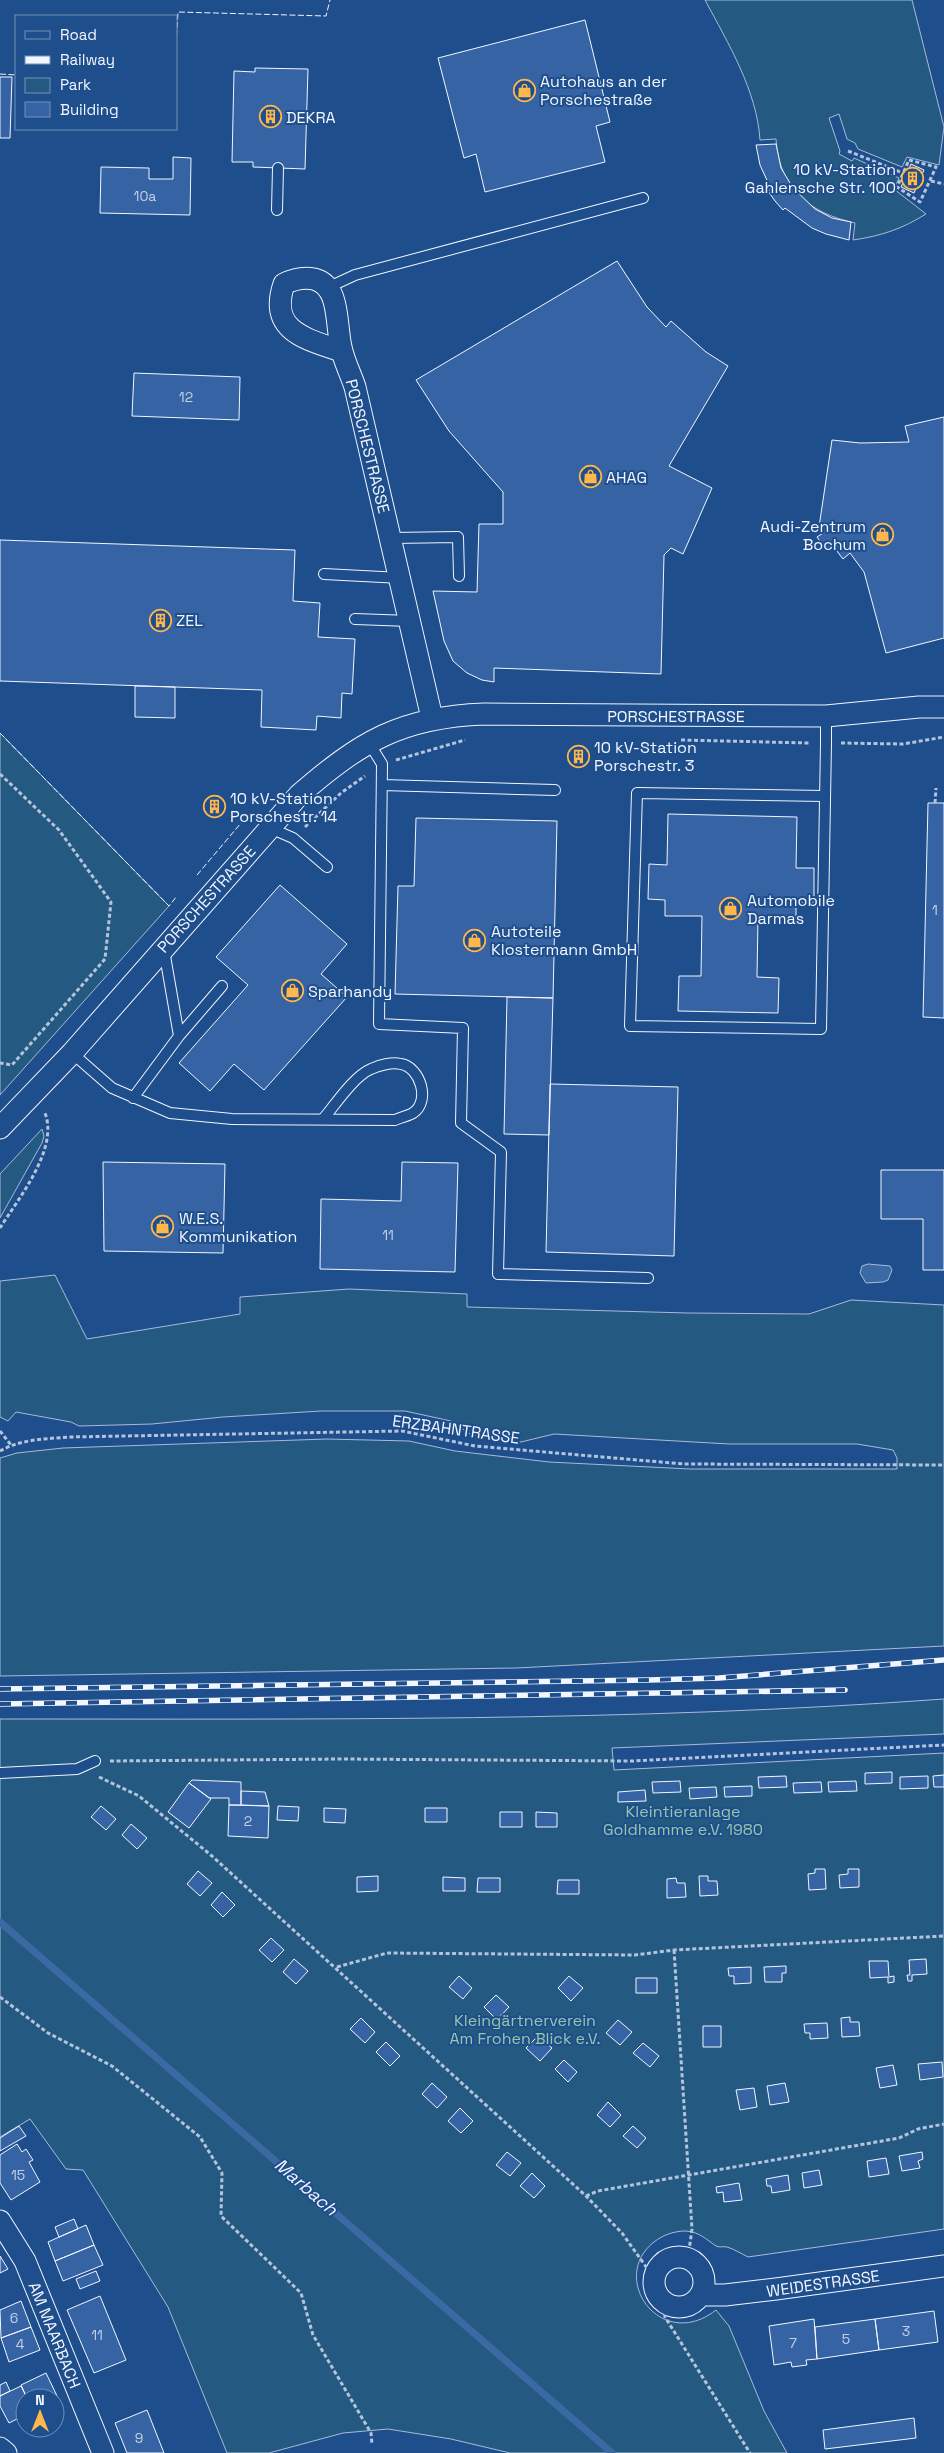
<svg xmlns="http://www.w3.org/2000/svg" width="944" height="2453" font-family="'Space Grotesk',sans-serif">
  <style>
    .green { fill: #245a82; stroke: #a8bbd7 }
    .water { fill: #3b69a3; stroke: #a8bbd7 }
    .lines { fill: none; stroke-linecap: round; stroke-linejoin: round }
    .stream { stroke: #3b69a3; stroke-width: 7 }
    .building { fill: #3563a3; stroke: #f2f6ff }
    .lane-casing { stroke: #f2f6ff; stroke-width: 12 }
    .street-casing { stroke: #f2f6ff; stroke-width: 23 }
    .path { stroke: #b3c4dc; stroke-width: 3; stroke-dasharray: 4 2.5; stroke-linecap: butt }
    .lane { stroke: #1f4e8c; stroke-width: 10 }
    .street { stroke: #1f4e8c; stroke-width: 21 }
    .rail-casing { stroke: #f2f6ff; stroke-width: 5.5 }
    .rail { stroke: #1f4e8c; stroke-width: 4; stroke-dasharray: 11; stroke-linecap: butt }
    .fence { stroke: #f2f6ff; stroke-width: 1; stroke-dasharray: 6 2.5; stroke-linecap: butt }
    .labels { text-anchor: middle; stroke-width: 4; stroke-linejoin: round; paint-order: stroke }
    .number-label { font-size: 14px; fill: #c3d1e8 }
    .poi-label { font-size: 16px; fill: #f2f6ff; stroke: #1f4e8c; text-anchor: start }
    .street-label { font-size: 16px; fill: #f2f6ff; stroke: #1f4e8c }
    .park-label { font-size: 16px; fill: #97c8a6; stroke: #1f4e8c }
    .water-label { font-size: 18px; font-style: italic; fill: #f2f6ff; stroke: #1f4e8c }
  </style>
  <rect width="100%" height="100%" fill="#1f4e8c"/>
  <path class="green" d="M705 0H912L944 127 939 165 907 157 902 167 858 149 855 143 847 139 839 114 829 118 840 151 839 154 852 161 854 158 899 178 894 189 926 214C902 229 881 236 853 240L855 223C809 213 779 188 776 139L760 140C757 91 728 43 705 0Z
    M0 733 169 906 0 1095Z
    M42 1129 44 1136 42 1143 0 1218V1174Z
    M55 1275 87 1339 240 1314V1297L349 1289 467 1294V1307L688 1313 809 1314 851 1300 944 1305V1646L516 1668 0 1676V1458L17 1453 63 1448 327 1439 409 1441 455 1451 549 1462 690 1469H897V1458L893 1450 857 1444H729L554 1434 521 1442 470 1434 451 1421 405 1411H321L223 1417 152 1424 79 1426 71 1422 16 1412 8 1421 0 1417V1281Z
    M944 1699V1734L612 1748 614 1770 944 1753V2229L748 2257C742 2254 734 2249 727 2247 723 2246 720 2248 716 2246 706 2239 699 2232 686 2231 674 2231 663 2235 654 2242 608 2278 661 2353 716 2310L729 2326 764 2411 787 2453H510L451 2439 388 2429 343 2433 269 2453H227L168 2307 83 2170 66 2169 30 2119 0 2137V1719C315 1719 630 1722 944 1699Z"/>
  <path class="water" d="M868 1264 890 1266 892 1270 888 1280 883 1282 866 1283 860 1273 862 1266Z"/>
  <g class="lines">
    <path class="stream" d="M0 1922 612 2453"/>
  </g>
  <path class="building" d="M585 20 610 122 596 126 605 162 485 192 476 154 464 158 438 58Z
    M255 68 308 69 305 169 253 167V162H232L234 71 255 72Z
    M0 77H12L10 138H0Z
    M776 144 781 168 793 188 815 209 832 218 851 222 849 240 826 234 812 228 785 208 783 210 775 201 768 191 771 189 760 165 756 145Z
    M173 157 191 158 190 215 100 213 101 167 149 168V179H173Z
    M911 164 924 170 914 193 901 187Z
    M617 261 647 307 666 327 671 321 706 352 728 366 669 466 712 488 683 554 671 548 664 555 661 674 494 668V682L482 680 467 673 453 661 444 641 433 591 477 592 479 524H503V492L449 431 416 380Z
    M134 373 240 377 239 420 132 416Z
    M944 417V638L886 653 864 572 850 553 843 559 833 546 826 550 817 537 823 533 819 527 832 440 860 443 909 442 905 426Z
    M0 540 295 550 293 601 320 603 318 637 355 639 352 694 342 693 341 718 317 716 316 730 261 727 262 690 0 681Z
    M135 686 175 687V718L135 717Z
    M212 797 219 804 214 810 207 803Z
    M928 803H944V1018L923 1017Z
    M668 814 797 817 796 868H814V903H796V919L758 918 757 977 779 978 778 1013 678 1011 679 976H701L702 916H665V900L648 899 649 864 667 865Z
    M416 818 557 821 553 998 395 994 398 886H414Z
    M280 885 347 944 321 974 347 997 264 1090 234 1064 210 1091 179 1063 248 985 216 957Z
    M507 997 553 998 549 1135 504 1134Z
    M550 1084 678 1087 674 1256 546 1252Z
    M103 1162 225 1164 223 1253 104 1251Z
    M402 1162 458 1163 455 1272 320 1269 321 1199 401 1201Z
    M881 1170H944V1270H923V1219H881Z
    M892 1772V1783L865 1784V1773Z
    M944 1775V1787H934L933 1776Z
    M786 1776 787 1787 759 1788 758 1777Z
    M928 1776V1788L900 1789V1777Z
    M192 1780 241 1782V1805H229V1798H209L189 1783Z
    M680 1781 681 1792 653 1793 652 1782Z
    M856 1781 857 1791 829 1792 828 1782Z
    M821 1782 822 1792 794 1793 793 1783Z
    M189 1783 211 1799 189 1828 168 1812Z
    M752 1786V1796L725 1797 724 1787Z
    M716 1787 717 1797 690 1799 689 1788Z
    M645 1790 646 1801 618 1802V1792Z
    M241 1791 265 1792 269 1806 241 1805Z
    M229 1805 269 1806 268 1838 228 1836Z
    M101 1806 116 1819 106 1830 91 1817Z
    M278 1806 299 1807 298 1821 277 1820Z
    M324 1808 346 1809 345 1823 324 1822Z
    M425 1808H447V1822H425Z
    M500 1812H522V1827H500Z
    M536 1812 557 1813V1827H536Z
    M131 1824 147 1838 137 1849 122 1835Z
    M815 1869H825L826 1889 809 1890 808 1874 815 1873Z
    M848 1869H859V1887L840 1888 839 1875 848 1874Z
    M198 1871 212 1883 200 1896 187 1884Z
    M378 1876V1891L357 1892V1877Z
    M699 1876H708V1881H717L718 1895 700 1896Z
    M443 1877 465 1878V1891H443Z
    M478 1878H500V1892H477Z
    M676 1878 677 1883H685L686 1897 667 1898V1879Z
    M558 1880H579V1894H557Z
    M222 1892 235 1905 223 1917 211 1905Z
    M271 1938 284 1950 272 1962 259 1950Z
    M294 1959 308 1971 296 1984 283 1972Z
    M926 1959 927 1974 912 1975V1981H908L907 1975H910L909 1960Z
    M869 1961H888L889 1977 894 1976V1982L888 1983V1977L870 1978Z
    M786 1966V1973H782V1982H765L764 1967Z
    M751 1967V1983L734 1984V1976H729L728 1968Z
    M459 1976 472 1988 463 1999 449 1987Z
    M569 1976 583 1988 571 2001 558 1988Z
    M636 1978H657V1993H636Z
    M496 1995 509 2007 497 2020 484 2007Z
    M850 2017V2022H859L860 2036 842 2037 841 2018Z
    M361 2018 375 2032 365 2043 350 2029Z
    M618 2020 632 2032 620 2045 606 2033Z
    M827 2023 828 2038 810 2039V2033H805L804 2024Z
    M703 2026H721V2047H703Z
    M538 2036 552 2048 540 2061 526 2048Z
    M386 2042 400 2056 390 2066 376 2052Z
    M643 2043 659 2056 650 2067 633 2053Z
    M564 2060 577 2072 568 2082 555 2069Z
    M942 2062 943 2077 920 2080 918 2064Z
    M893 2065 897 2085 880 2088 876 2068Z
    M432 2083 447 2097 437 2108 422 2094Z
    M785 2083 789 2102 770 2105 767 2086Z
    M754 2088 757 2107 740 2110 736 2090Z
    M608 2102 621 2115 610 2127 597 2115Z
    M460 2108 473 2121 461 2133 448 2121Z
    M19 2126 26 2136 0 2151V2138Z
    M633 2126 646 2138 637 2148 623 2136Z
    M17 2144 22 2152 26 2149 33 2160 29 2162 40 2182 11 2200 0 2183V2155Z
    M507 2152 521 2163 510 2176 496 2165Z
    M922 2152 923 2159 918 2161 920 2168 902 2171 899 2156Z
    M886 2158 889 2174 869 2177 867 2161Z
    M819 2170 822 2185 804 2188 802 2173Z
    M532 2173 545 2186 534 2198 520 2186Z
    M788 2175 790 2190 772 2193 771 2186H767L766 2179Z
    M739 2183 742 2200 724 2202 723 2192 717 2193 716 2187Z
    M74 2219 78 2229 59 2237 55 2227Z
    M86 2225 94 2245 55 2261 48 2242Z
    M94 2245 103 2265 63 2281 55 2261Z
    M0 2256 8 2269 0 2273Z
    M96 2271 100 2281 80 2289 76 2279Z
    M100 2296 126 2360 94 2373 67 2310Z
    M21 2301 31 2327 1 2338 0 2310Z
    M934 2311 938 2342 879 2350 875 2319Z
    M814 2319 817 2359 806 2360 807 2365 792 2367 791 2362 774 2365 769 2326Z
    M875 2319 879 2350 817 2359 815 2327Z
    M31 2327 40 2350 9 2362 1 2338Z
    M46 2373 58 2398H27L21 2385Z
    M6 2382 10 2391 0 2396V2385Z
    M21 2386 27 2398H25V2415L9 2423 0 2406V2396Z
    M147 2410 164 2453H127L115 2423Z
    M914 2418 916 2438 825 2449 823 2430Z"/>
  <g class="lines">
    <defs>
      <path id="lane" d="M277 210 278 168
        M329 287 355 275 643 198
        M391 538 458 537 459 576
        M324 574 401 578
        M355 619 410 621
        M369 743 382 764 379 1024 463 1028 461 1123 501 1152 498 1274 648 1278
        M382 785 555 790
        M824 796 637 793 630 1026 821 1029 826 743V716
        M270 828 293 838 327 867
        M164 950 179 1036 222 986
        M72 1053 112 1088 170 1113 232 1119 395 1120C401 1117 408 1116 413 1113 431 1101 420 1067 401 1064 392 1062 379 1065 371 1069 354 1076 335 1105 323 1119
        M133 1098 179 1036
        M0 1773 77 1769 95 1761"/>
      <path id="street" d="M341 351C306 339 268 331 284 284 294 279 303 277 314 279 342 286 335 328 342 351 345 363 351 375 355 387L432 718
        M0 1128 72 1053 299 795C360 742 401 717 484 714L826 716 919 707H944
        M0 2221 25 2261 103 2453
        M654 2282a25 25 0 1 1 50 0a25 25 0 1 1-50 0Z
        M701 2295H725L776 2289 944 2266
        M0 2448 6 2453"/>
    </defs>
    <use href="#lane" class="lane-casing"/>
    <use href="#street" class="street-casing"/>
    <path class="path" d="M848 151 903 173
      M909 160 936 167 920 202 897 187Z
      M931 181 944 184
      M681 740 809 743
      M841 743 903 744 944 737
      M396 760 465 740
      M0 774 59 830 111 902 105 959 12 1065 0 1063
      M935 803 936 788
      M305 827 341 793 365 776
      M0 1228C18 1199 59 1149 45 1113
      M0 1431 11 1445
      M0 1451C21 1439 45 1439 69 1437L402 1431 475 1446 684 1464 944 1465
      M110 1761 339 1759 632 1761 944 1745
      M99 1777 139 1796 212 1856 586 2196 622 2233 654 2278
      M674 1950 692 2229 688 2258
      M337 1967 387 1953 635 1955 674 1950 944 1936
      M0 1997 48 2033 112 2066 200 2137 222 2173 221 2216 301 2293 313 2335 371 2433 372 2445
      M586 2196 598 2191 899 2138 918 2129 944 2124
      M663 2301 665 2317 750 2453"/>
    <use href="#lane" class="lane"/>
    <use href="#street" class="street"/>
    <defs>
      <path id="rail" d="M0 1689 649 1680 719 1678 944 1660
        M0 1704 845 1690"/>
    </defs>
    <use href="#rail" class="rail-casing"/>
    <use href="#rail" class="rail"/>
    <path class="fence" d="M176 45 178 12 326 16 330 0
      M0 74 16 75
      M0 733 169 906 177 896
      M197 875 241 823"/>
  </g>
  <defs>
    <symbol id="shop-ring" viewBox="-11 -11 22 22"><circle r="9.5" fill="#1f4e8c" stroke="#ffb74d" stroke-width="1.5"/><path d="M-5-2.5h2.3a2.7 3.5 0 0 1 5.4 0H5L5.5 6h-11ZM-1.5-2.5h3a1.5 2.3 0 0 0-3 0Z" fill="#ffb74d"/></symbol>
    <symbol id="building-ring" viewBox="-11 -11 22 22"><circle r="9.5" fill="#1f4e8c" stroke="#ffb74d" stroke-width="1.5"/><path d="M-4-6H4V6H1V3H-1V6H-4ZM-2.5-4.3h1.7v1.8h-1.7ZM.8-4.3h1.7v1.8H.8ZM-2.5-1h1.7V.8h-1.7ZM.8-1h1.7V.8H.8Z" fill="#ffb74d"/></symbol>
  </defs>
  <g fill-rule="evenodd">
    <use href="#shop-ring" x="512" y="78" width="25" height="25"/>
    <use href="#building-ring" x="258" y="104" width="25" height="25"/>
    <use href="#building-ring" x="900" y="166" width="25" height="25"/>
    <use href="#shop-ring" x="578" y="464" width="25" height="25"/>
    <use href="#shop-ring" x="870" y="522" width="25" height="25"/>
    <use href="#building-ring" x="148" y="608" width="25" height="25"/>
    <use href="#building-ring" x="566" y="744" width="25" height="25"/>
    <use href="#building-ring" x="202" y="794" width="25" height="25"/>
    <use href="#shop-ring" x="718" y="896" width="25" height="25"/>
    <use href="#shop-ring" x="462" y="928" width="25" height="25"/>
    <use href="#shop-ring" x="280" y="978" width="25" height="25"/>
    <use href="#shop-ring" x="150" y="1214" width="25" height="25"/>
  </g>
  <g class="labels">
    <g class="number-label">
      <text x="145" y="201">10a</text>
      <text x="186" y="402">12</text>
      <text x="935" y="915">1</text>
      <text x="388" y="1240">11</text>
      <text x="248" y="1826">2</text>
      <text x="18" y="2180">15</text>
      <text x="14" y="2323">6</text>
      <text x="906" y="2336">3</text>
      <text x="97" y="2340">11</text>
      <text x="846" y="2344">5</text>
      <text x="793" y="2348">7</text>
      <text x="20" y="2349">4</text>
      <text x="139" y="2443">9</text>
    </g>
    <g class="poi-label">
      <text x="540" y="87">Autohaus an der<tspan x="540" dy="18">Porschestraße</tspan></text>
      <text x="286" y="123">DEKRA</text>
      <text x="896" y="175" text-anchor="end">10 kV-Station<tspan x="896" dy="18">Gahlensche Str. 100</tspan></text>
      <text x="606" y="483">AHAG</text>
      <text x="866" y="532" text-anchor="end">Audi-Zentrum<tspan x="866" dy="18">Bochum</tspan></text>
      <text x="176" y="626">ZEL</text>
      <text x="594" y="753">10 kV-Station<tspan x="594" dy="18">Porschestr. 3</tspan></text>
      <text x="230" y="804">10 kV-Station<tspan x="230" dy="18">Porschestr. 14</tspan></text>
      <text x="747" y="906">Automobile<tspan x="747" dy="18">Darmas</tspan></text>
      <text x="491" y="937">Autoteile<tspan x="491" dy="18">Klostermann GmbH</tspan></text>
      <text x="308" y="997">Sparhandy</text>
      <text x="179" y="1224">W.E.S.<tspan x="179" dy="18">Kommunikation</tspan></text>
    </g>
    <g class="street-label">
      <text transform="translate(368 446) rotate(76)" y="6">PORSCHESTRASSE</text>
      <text x="676" y="722">PORSCHESTRASSE</text>
      <text transform="translate(206 899) rotate(-48)" y="6">PORSCHESTRASSE</text>
      <text transform="translate(456 1429) rotate(8)" y="6">ERZBAHNTRASSE</text>
      <text transform="translate(823 2283) rotate(-8)" y="6">WEIDESTRASSE</text>
      <text transform="translate(55 2335) rotate(68)" y="6">AM MAARBACH</text>
    </g>
    <g class="park-label">
      <text x="683" y="1817">Kleintieranlage<tspan x="683" dy="18">Goldhamme e.V. 1980</tspan></text>
      <text x="525" y="2026">Kleingärtnerverein<tspan x="525" dy="18">Am Frohen Blick e.V.</tspan></text>
    </g>
    <g class="water-label">
      <text transform="translate(306 2187) rotate(41)" y="6">Marbach</text>
    </g>
  </g>
  <rect x="15" y="15" width="162" height="115" fill="#1f4e8c" stroke="#7391ba"/>
  <rect x="25" y="31" width="25" height="8" fill="#1f4e8c" stroke="#7391ba"/>
  <text x="60" y="40" font-size="15" fill="#f2f6ff">Road</text>
  <rect x="25" y="56" width="25" height="8" fill="#f2f6ff" stroke="#7391ba"/>
  <text x="60" y="65" font-size="15" fill="#f2f6ff">Railway</text>
  <rect x="25" y="78" width="25" height="15" fill="#245a82" stroke="#7391ba"/>
  <text x="60" y="90" font-size="15" fill="#f2f6ff">Park</text>
  <rect x="25" y="102" width="25" height="15" fill="#3563a3" stroke="#7391ba"/>
  <text x="60" y="115" font-size="15" fill="#f2f6ff">Building</text>
  <g transform="translate(40 2413)"><circle r="24" fill="#1f4e8c" stroke="#7391ba"/>
  <path d="M0-4L9 19L0 12L-9 19Z" fill="#ffb74d"/>
  <text y="-8" font-size="14" font-weight="bold" text-anchor="middle" fill="#f2f6ff">N</text>
  </g>
</svg>
